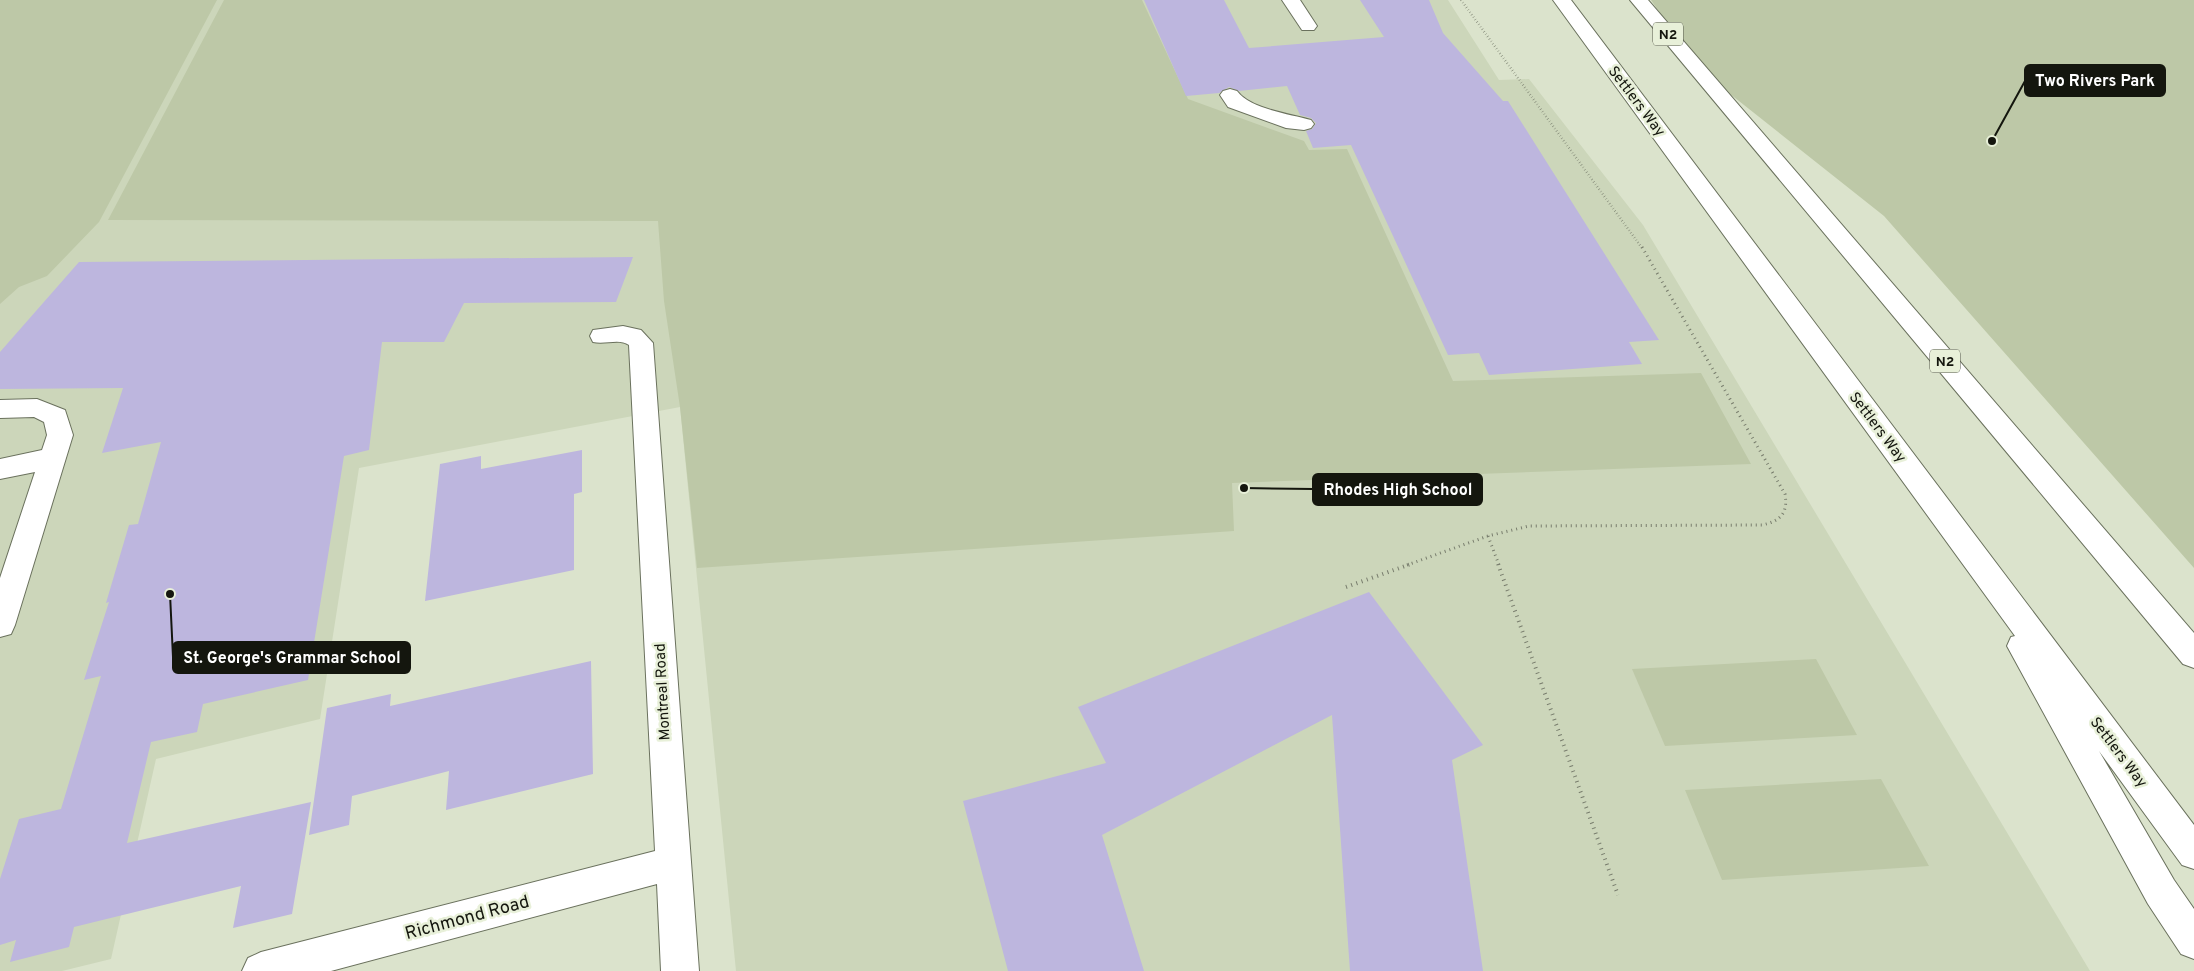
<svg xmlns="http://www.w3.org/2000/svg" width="2194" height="971" font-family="Overpass,sans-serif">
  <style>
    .built { fill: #ccd6ba }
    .green { fill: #bdc8a7 }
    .building { fill: #bdb6de }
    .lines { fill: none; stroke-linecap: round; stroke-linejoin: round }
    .minor-casing { stroke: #6a715d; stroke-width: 2 }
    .highway-casing { stroke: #6a715d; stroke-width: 2 }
    .path-far2 { stroke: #787d6d; stroke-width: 2.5; stroke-dasharray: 0.5 2.5; stroke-linecap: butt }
    .path-far1 { stroke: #787d6d; stroke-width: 3; stroke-dasharray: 1 4; stroke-linecap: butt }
    .path { stroke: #787d6d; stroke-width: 4; stroke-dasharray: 1 4.5; stroke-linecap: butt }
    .minor { fill: #fff; fill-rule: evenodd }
    .highway { fill: #fff; fill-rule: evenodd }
    .labels { text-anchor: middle; stroke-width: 5; stroke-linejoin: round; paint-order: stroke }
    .shield { fill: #e8f0d9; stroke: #54574b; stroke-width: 1 }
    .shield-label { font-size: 14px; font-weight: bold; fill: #14160e }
    .street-label { font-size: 15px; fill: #14160e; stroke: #e8f0d9 }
    .near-street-label { font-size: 18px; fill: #14160e; stroke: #e8f0d9 }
    .leader { fill: none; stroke: #14160e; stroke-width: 2 }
    .callout-dot { fill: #14160e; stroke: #e8f0d9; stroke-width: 2 }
    .callout { fill: #14160e; stroke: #14160e; stroke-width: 2 }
    .callout-label { font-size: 16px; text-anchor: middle; font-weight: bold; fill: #fff }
  </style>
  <rect width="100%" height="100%" fill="#dbe3cc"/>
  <path class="built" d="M0 0H1448L1499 80 1529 79 1643 225 2090 971H736L680 407 359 468 320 719 156 759 111 959 62 971H0Z"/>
  <path class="green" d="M0 0H217L99 222 47 276 19 287 0 304Z
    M224 0H1142L1188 99 1304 141 1309 150 1347 149 1453 381 1701 373 1751 464 1232 483 1234 531 697 568 680 407 664 301 658 221 108 220Z
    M1651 0H2194V568L1884 216 1696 67Z
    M1816 659 1857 735 1665 746 1632 669Z
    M1881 779 1929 866 1722 880 1685 790Z"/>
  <path class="building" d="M1144 0H1224L1249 48 1384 37 1360 0H1429L1443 33 1503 101H1508L1659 340 1629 342 1642 364 1489 375 1479 353 1448 355 1351 145 1313 148 1306 131 1312 129 1316 123 1311 118 1300 115 1287 86 1239 91 1229 87 1219 93 1186 96Z
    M633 257 616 302 464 303 444 342H382L369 450 344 456 308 680 203 704 197 732 151 742 127 843 311 802 292 914 233 928 241 886 74 927 69 947 10 962 16 940 0 945V879L19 819 61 809 101 676 84 680 109 602 106 603 129 525 138 524 161 442 102 453 123 388 0 389V352L79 262Z
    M582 450V492L574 494V570L425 601 440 464 481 456V469Z
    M1369 592 1483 745 1452 760 1483 971H1350L1332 715 1102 835 1144 971H1008L963 801 1106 763 1078 707Z
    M591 661 593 774 446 810 449 771 352 796 349 825 309 835 327 708 391 694 390 706Z"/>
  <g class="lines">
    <defs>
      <path id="minor" d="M1282 0H1300L1317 26 1314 30H1302Z
        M1230 89 1237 91C1250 109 1290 114 1311 120L1314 124 1311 128 1304 130 1286 128 1228 107 1220 95 1223 91Z
        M623 326 641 330 653 343 699 971H661L657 884 331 971H242L248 958 261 952 655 851 629 345C619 338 605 345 593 342L590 336 593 330Z
        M37 399 65 410 73 435 15 625 11 634 0 637V578L35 472 0 479V459L42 450 47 435 44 422 34 417 0 418V400Z"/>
      <path id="highway" d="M1553 0H1571L2194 825V869L2182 865 2099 751 2174 880 2194 909V959L2181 954 2148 904 2007 646 2011 637 2015 636Z
        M1630 0H1648L2194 633V668L2183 664Z"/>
    </defs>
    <use href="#minor" class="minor-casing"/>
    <use href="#highway" class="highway-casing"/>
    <path class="path-far2" d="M1461 0 1642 248"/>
    <path class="path-far1" d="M1488 536 1499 565
      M1407 565 1488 536 1529 526 1762 525C1781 521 1788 513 1785 494L1642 247"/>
    <path class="path" d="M1498 564 1618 895
      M1346 587 1411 564"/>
    <use href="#minor" class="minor"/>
    <use href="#highway" class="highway"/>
  </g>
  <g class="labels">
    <g class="shield">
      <rect x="1653" y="22.5" width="30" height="23" rx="4"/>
      <rect x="1930" y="349.5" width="30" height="23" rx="4"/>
    </g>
    <g class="shield-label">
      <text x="1668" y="39">N2</text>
      <text x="1945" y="366">N2</text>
    </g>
    <g class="street-label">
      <text transform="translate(1637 101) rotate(53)" y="5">Settlers Way</text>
      <text transform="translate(1878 427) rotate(53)" y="5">Settlers Way</text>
      <text transform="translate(662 692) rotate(-93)" y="5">Montreal Road</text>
      <text transform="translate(2119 752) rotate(53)" y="5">Settlers Way</text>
    </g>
    <g class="near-street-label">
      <text transform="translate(467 917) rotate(-15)" y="6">Richmond Road</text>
    </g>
  </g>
  <path class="leader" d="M1992 141L2025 81M1244 488L1313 489M170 594L173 657"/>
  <g class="callout-dot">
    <circle cx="1992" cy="141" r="5"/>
    <circle cx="1244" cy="488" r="5"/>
    <circle cx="170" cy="594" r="5"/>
  </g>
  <g class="callout">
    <rect x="2025" y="65" width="140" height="31" rx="5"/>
    <rect x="1313" y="474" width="169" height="31" rx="5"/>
    <rect x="173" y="642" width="237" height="31" rx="5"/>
  </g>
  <g class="callout-label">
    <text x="2095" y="86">Two Rivers Park</text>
    <text x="1398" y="495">Rhodes High School</text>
    <text x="292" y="663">St. George's Grammar School</text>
  </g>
</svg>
